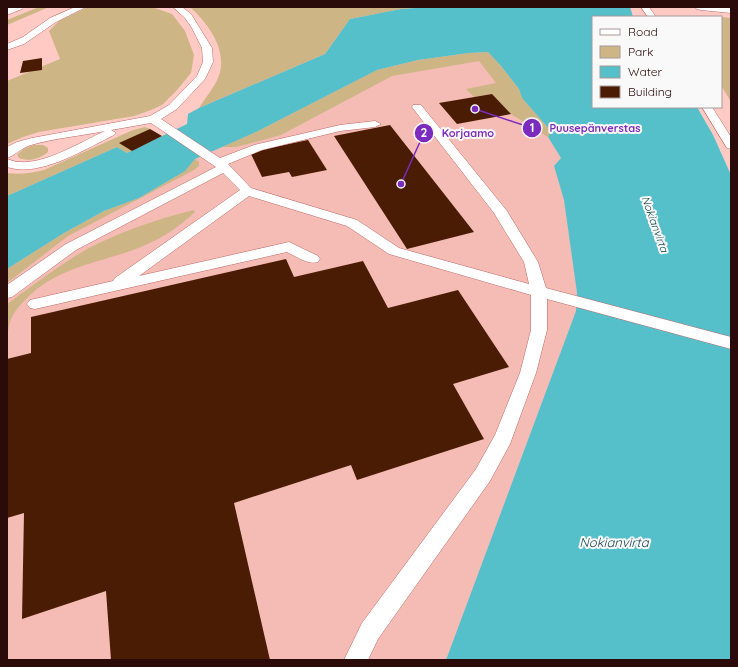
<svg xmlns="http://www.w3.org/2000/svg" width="738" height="667" font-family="Quicksand,sans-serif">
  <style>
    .built { fill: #f5bbb5 }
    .green { fill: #cdb585 }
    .water { fill: #55bfca }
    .building { fill: #4a1c04 }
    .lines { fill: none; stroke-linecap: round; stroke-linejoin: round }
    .service-casing { stroke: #bc6b66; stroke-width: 1 }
    .tertiary-casing { stroke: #bc6b66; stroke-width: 1 }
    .primary-casing { stroke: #bc6b66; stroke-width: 1 }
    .service { fill: #fff; fill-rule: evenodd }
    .tertiary { fill: #fff; fill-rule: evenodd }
    .primary { fill: #fff; fill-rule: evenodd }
    .labels { text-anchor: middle; stroke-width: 4; stroke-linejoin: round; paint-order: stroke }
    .water-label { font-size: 11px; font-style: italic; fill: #18484d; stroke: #f9f9f9 }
    .near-water-label { font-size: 13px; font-style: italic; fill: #18484d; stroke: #f9f9f9 }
    .leader { fill: none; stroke: #7b2cbf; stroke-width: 1.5 }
    .callout-dot { fill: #7b2cbf; stroke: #f9f9f9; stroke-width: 1.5 }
    .mark-label { font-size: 12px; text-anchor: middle; font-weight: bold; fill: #fff }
    .callout-label { font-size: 11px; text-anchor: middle; font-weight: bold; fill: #7b2cbf; stroke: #f9f9f9; stroke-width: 4; stroke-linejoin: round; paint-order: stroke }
  </style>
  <rect width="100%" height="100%" fill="#ffc9c4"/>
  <path class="built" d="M488 52 551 131 548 137 561 158 554 166 564 200 577 293 576 311 446 660H7V269L195 159 256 132 377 70Z"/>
  <path class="green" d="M39 7H49L7 25V20Z
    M88 7H152L172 14 185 31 194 55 191 73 177 90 162 105 151 110 134 116 39 132 23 137 7 144V81L60 59 49 31 59 21Z
    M190 7H431L401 9 350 19 325 54 199 108C205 98 214 88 218 78 229 52 209 24 190 7Z
    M721 17 731 18V102L721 85Z
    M488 52 501 66 519 89 522 98 551 131 548 137 511 114 492 94 474 97 466 89 496 83 479 61 392 76 281 135 236 147H222L256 132 377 70 418 60 469 53Z
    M145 127 150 129 120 143 132 151 127 153 117 147 7 196V173C20 175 31 173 44 170L133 130Z
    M34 145H43L48 148V152C39 159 30 162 19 158L17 155C22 149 27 147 34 145Z
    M195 159 199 162V166L194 170 68 236 7 283V269L64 233 104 211 139 198 185 171Z
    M194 210 195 212C177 229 156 242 133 250 94 264 56 268 26 299 19 306 13 313 10 322 8 327 8 334 7 340V304C35 284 68 258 99 243 129 229 161 218 194 210Z"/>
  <path class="water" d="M431 7H630L633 17H593V107H697L713 135 731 175V660H446L576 311 577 293 564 200 554 166 561 158 548 137 551 131 522 98 519 89 501 66 488 52 469 53 418 60 377 70 256 132 195 159 185 171 139 198 104 211 64 233 7 269V196L117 147 127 153 187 124 188 114 199 108 325 54 350 19 401 9Z"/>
  <path class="building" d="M42 58V70L20 73 23 61Z
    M492 94 511 114 457 124 439 103Z
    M390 125 474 232 407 249 334 136Z
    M150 129 162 136 132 151 119 143Z
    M308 140 327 170 292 177 289 172 262 177 250 152Z
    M286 259 294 277 363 261 388 308 458 290 509 367 453 384 484 439 357 480 351 465 234 503 270 660H111L106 591 22 619 24 513 7 518V359L31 353V317Z"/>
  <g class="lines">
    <defs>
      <path id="service" d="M75 7H86L56 22 24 44 7 50V44L23 37 50 18Z
        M173 7H182L191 14 212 48 213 62 205 79 177 109 161 119 220 158 254 145 340 125 375 121 381 124 375 127 340 131 262 150 228 164 251 188 357 220 399 248 529 284 524 262 494 213 412 107 413 105H421L507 211 538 262 546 288 731 337V349L547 299V330L536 373 510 444 490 481 378 639 368 660H344L362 623 476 469 495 435 520 373 531 330V295L389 254 347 226 249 196 139 276 289 242 318 256 320 259 318 262C308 265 297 257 287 252L35 309 30 308 27 304 30 300 113 281 115 278 240 190 223 173 76 250 12 297 7 298V285L66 244 216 167 151 123 111 130 116 133 114 135C85 149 40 178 7 167V159C11 160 15 162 19 162 47 164 80 142 105 131 81 136 55 138 31 145 21 148 14 156 7 158V147L17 142 32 138 150 116 169 105 197 76 203 62 202 48 192 28 185 18Z
        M641 7H649L656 17H648Z
        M702 107H712L731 137V149L727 148Z"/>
      <path id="tertiary" d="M9 7H24L22 9 7 15V8Z"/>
      <path id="primary" d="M695 7H731V13L701 10 697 9Z"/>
    </defs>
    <use href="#service" class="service-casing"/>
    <use href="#tertiary" class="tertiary-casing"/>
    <use href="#primary" class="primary-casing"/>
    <use href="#service" class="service"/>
    <use href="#tertiary" class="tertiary"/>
    <use href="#primary" class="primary"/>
  </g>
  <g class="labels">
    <g class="water-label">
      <text transform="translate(655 224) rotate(70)" y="4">Nokianvirta</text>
    </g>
    <g class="near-water-label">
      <text x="614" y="547">Nokianvirta</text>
    </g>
  </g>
  <path class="leader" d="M475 109L532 128M401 184L424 133"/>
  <g class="callout-dot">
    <circle cx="475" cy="109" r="4"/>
    <circle cx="401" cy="184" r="4"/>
    <circle cx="532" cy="128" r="10"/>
    <circle cx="424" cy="133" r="10"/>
  </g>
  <g class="mark-label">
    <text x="532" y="132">1</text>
    <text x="424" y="137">2</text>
  </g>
  <g class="callout-label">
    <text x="595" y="132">Puusepänverstas</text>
    <text x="468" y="137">Korjaamo</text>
  </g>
  <rect width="738" height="667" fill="none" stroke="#2a0b0a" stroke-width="16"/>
  <rect x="592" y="16" width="130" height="92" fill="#f9f9f9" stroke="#a69a99"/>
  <rect x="600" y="29" width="20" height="6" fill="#ffffff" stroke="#a69a99"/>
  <text x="628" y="36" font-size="12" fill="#2a0b0a">Road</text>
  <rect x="600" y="46" width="20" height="12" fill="#cdb585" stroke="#a69a99"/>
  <text x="628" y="56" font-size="12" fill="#2a0b0a">Park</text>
  <rect x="600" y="66" width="20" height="12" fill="#55bfca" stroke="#a69a99"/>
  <text x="628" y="76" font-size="12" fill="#2a0b0a">Water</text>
  <rect x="600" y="86" width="20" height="12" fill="#4a1c04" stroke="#a69a99"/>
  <text x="628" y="96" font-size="12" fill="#2a0b0a">Building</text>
</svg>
